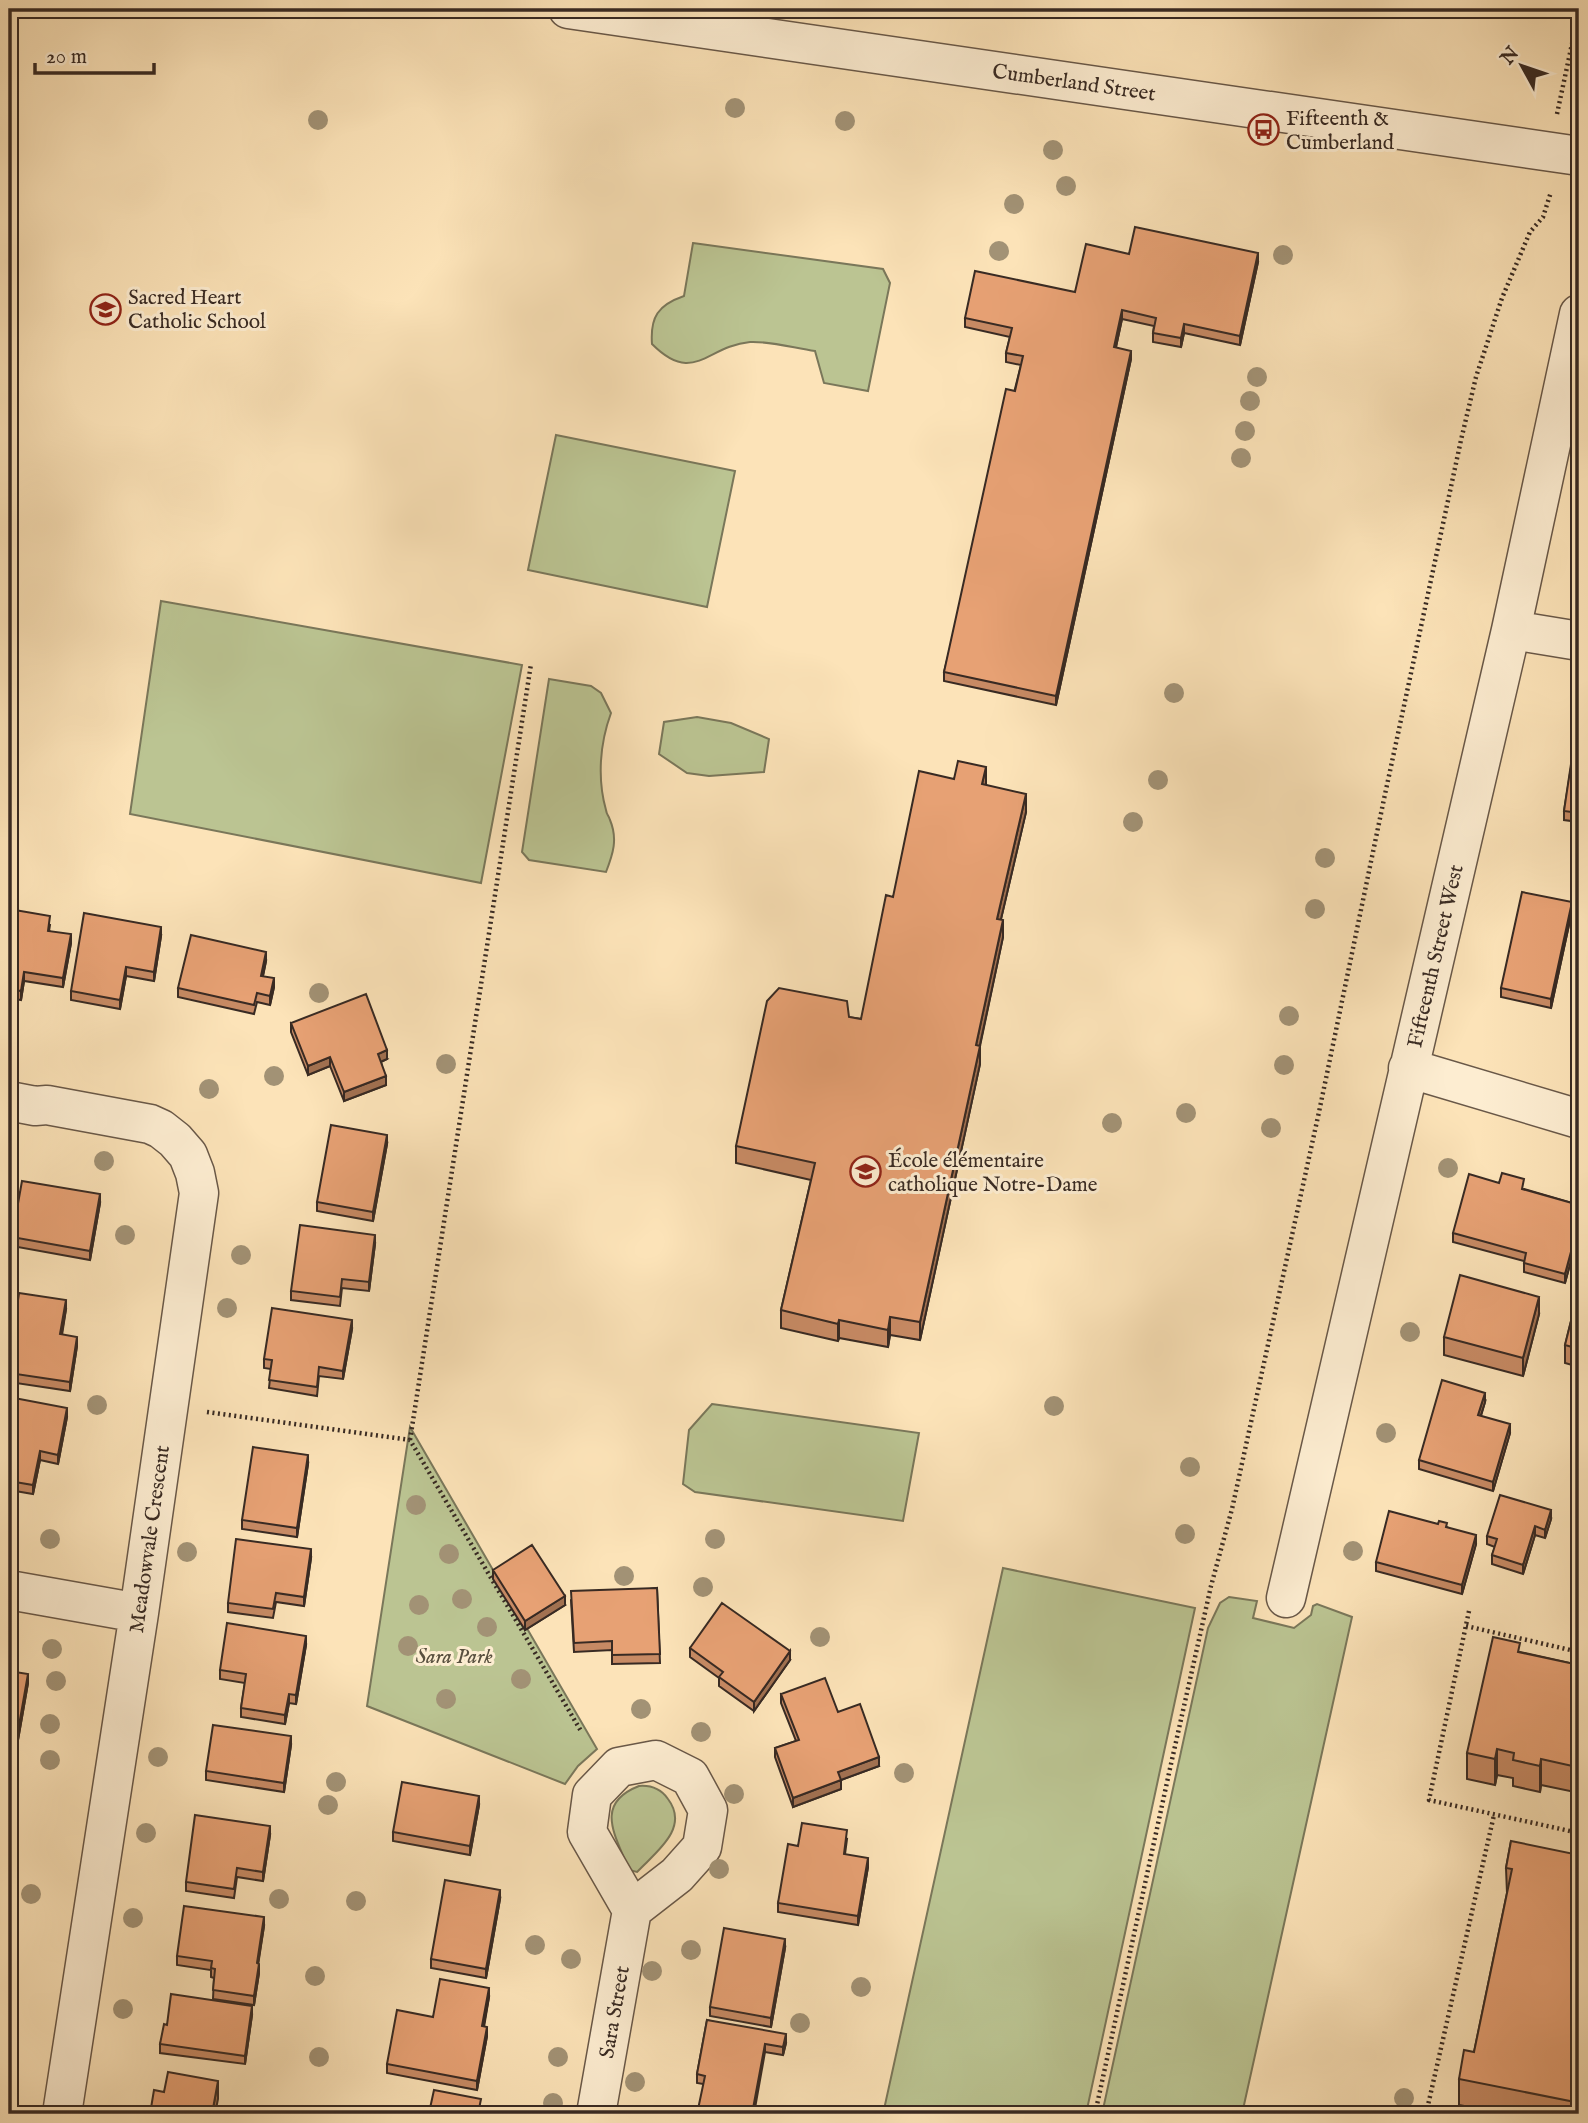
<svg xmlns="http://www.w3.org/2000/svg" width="1588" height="2123" font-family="'IM FELL English',serif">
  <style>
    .green { fill: #bbc492; stroke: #7a775a; stroke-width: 2 }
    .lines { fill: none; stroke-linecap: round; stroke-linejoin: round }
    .minor-casing { stroke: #695848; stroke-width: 41 }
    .tertiary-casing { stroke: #695848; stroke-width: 41 }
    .path { stroke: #382a23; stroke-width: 4.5; stroke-dasharray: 2 3.5; stroke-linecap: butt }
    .minor { stroke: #fdedd1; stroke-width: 38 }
    .tertiary { stroke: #fdedd1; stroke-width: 38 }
    .tree { fill: #a29275 }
    .wall { fill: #c78a64; stroke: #382a23; stroke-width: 2 }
    .shaded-wall { fill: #a27151; stroke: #382a23; stroke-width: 2 }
    .building { fill: #e7a174; stroke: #382a23; stroke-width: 2 }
    .labels { text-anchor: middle; stroke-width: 6; stroke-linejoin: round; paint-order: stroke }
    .street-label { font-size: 21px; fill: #382a23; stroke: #fdedd1 }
    .poi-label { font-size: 21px; fill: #382a23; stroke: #fdedd1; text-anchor: start }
    .park-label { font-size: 21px; font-style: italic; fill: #59503f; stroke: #fdedd1 }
  </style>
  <rect width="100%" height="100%" fill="#fce3b8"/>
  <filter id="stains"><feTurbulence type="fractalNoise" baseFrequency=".00286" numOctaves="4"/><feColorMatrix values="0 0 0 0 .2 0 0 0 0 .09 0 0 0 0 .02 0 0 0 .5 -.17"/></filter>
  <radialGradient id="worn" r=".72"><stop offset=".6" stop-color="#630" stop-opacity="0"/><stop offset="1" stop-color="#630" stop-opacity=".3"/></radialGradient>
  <path class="green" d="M693 243 883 269 890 283 868 391 824 383 815 351C794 348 770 341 750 342 706 346 694 386 652 344 650 317 658 305 684 296Z
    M556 435 735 471 707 607 528 570Z
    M161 601 522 665 481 883 130 814Z
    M549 679 591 686 601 693 611 713C600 743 597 778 606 810 607 816 608 814 610 820 618 839 613 854 606 872L529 860 522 852Z
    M697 717 731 723 769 739 764 772 709 776 687 773 659 754 664 722Z
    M712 1404 919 1433 903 1521 695 1492 683 1484 689 1430Z
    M410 1427 597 1749 578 1766 565 1784 367 1706Z
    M1003 1568 1195 1608 1086 2114H883Z
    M1229 1597 1257 1601 1253 1618 1294 1628 1311 1615 1313 1606 1317 1604 1352 1617 1242 2114H1102L1208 1628 1220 1603Z
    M639 1786C652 1785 661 1789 668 1799 690 1828 656 1852 637 1872L629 1870C616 1836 593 1804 639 1786Z"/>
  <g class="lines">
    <defs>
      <path id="minor" d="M1511 630 1579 641
        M1408 1068 1579 1119
        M9 1101 35 1106 47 1105 150 1124 161 1129 175 1140 188 1155 195 1173 199 1193 139 1613 62 2114
        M9 1590 139 1613
        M1286 1598 1511 630 1579 314
        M596 2114 632 1910 587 1832 592 1795 619 1767 656 1760 690 1777 708 1810 702 1847 677 1875 632 1910"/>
      <path id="tertiary" d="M568 9 1579 156"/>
    </defs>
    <use href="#minor" class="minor-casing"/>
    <use href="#tertiary" class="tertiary-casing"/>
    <path class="path" d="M1557 114 1579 11
      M207 1412 410 1440 581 1731
      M410 1440 531 664
      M1469 1611 1429 1800 1579 1833
      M1466 1626 1579 1652
      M1095 2114 1171 1764 1211 1586 1232 1509 1319 1112 1384 799 1461 440 1476 377 1502 298 1530 232 1543 217 1551 192
      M1426 2114 1494 1815"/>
    <use href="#minor" class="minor"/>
    <use href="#tertiary" class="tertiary"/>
  </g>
  <g class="tree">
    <circle cx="735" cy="108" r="10"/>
    <circle cx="318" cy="120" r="10"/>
    <circle cx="845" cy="121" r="10"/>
    <circle cx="1053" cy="150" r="10"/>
    <circle cx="1066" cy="186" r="10"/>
    <circle cx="1014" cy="204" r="10"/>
    <circle cx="999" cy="251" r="10"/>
    <circle cx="1283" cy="255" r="10"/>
    <circle cx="1257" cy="377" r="10"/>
    <circle cx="1250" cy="401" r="10"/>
    <circle cx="1245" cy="431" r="10"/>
    <circle cx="1241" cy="458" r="10"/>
    <circle cx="1174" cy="693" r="10"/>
    <circle cx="1158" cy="780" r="10"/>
    <circle cx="1133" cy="822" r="10"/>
    <circle cx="1325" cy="858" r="10"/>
    <circle cx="1315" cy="909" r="10"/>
    <circle cx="319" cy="993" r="10"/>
    <circle cx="1289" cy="1016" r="10"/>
    <circle cx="446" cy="1064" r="10"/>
    <circle cx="1284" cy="1065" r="10"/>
    <circle cx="274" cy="1076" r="10"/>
    <circle cx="209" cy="1089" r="10"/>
    <circle cx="1186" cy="1113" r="10"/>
    <circle cx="1112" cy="1123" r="10"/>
    <circle cx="1271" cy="1128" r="10"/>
    <circle cx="104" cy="1161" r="10"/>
    <circle cx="1448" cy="1168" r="10"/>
    <circle cx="125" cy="1235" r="10"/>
    <circle cx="241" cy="1255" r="10"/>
    <circle cx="227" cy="1308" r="10"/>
    <circle cx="1410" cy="1332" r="10"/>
    <circle cx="97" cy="1405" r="10"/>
    <circle cx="1054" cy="1406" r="10"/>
    <circle cx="1386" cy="1433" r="10"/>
    <circle cx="1190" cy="1467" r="10"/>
    <circle cx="416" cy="1505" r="10"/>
    <circle cx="1185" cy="1534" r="10"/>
    <circle cx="50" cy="1539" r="10"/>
    <circle cx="715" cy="1539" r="10"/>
    <circle cx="1353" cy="1551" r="10"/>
    <circle cx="187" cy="1552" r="10"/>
    <circle cx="449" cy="1554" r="10"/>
    <circle cx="624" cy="1576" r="10"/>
    <circle cx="703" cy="1587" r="10"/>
    <circle cx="462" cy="1599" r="10"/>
    <circle cx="419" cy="1605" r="10"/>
    <circle cx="487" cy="1627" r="10"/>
    <circle cx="820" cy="1637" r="10"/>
    <circle cx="408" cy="1646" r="10"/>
    <circle cx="52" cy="1649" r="10"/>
    <circle cx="521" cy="1679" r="10"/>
    <circle cx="56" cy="1681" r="10"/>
    <circle cx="446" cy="1699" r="10"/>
    <circle cx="641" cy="1709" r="10"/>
    <circle cx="50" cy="1724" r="10"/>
    <circle cx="701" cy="1732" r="10"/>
    <circle cx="158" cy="1757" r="10"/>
    <circle cx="50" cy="1760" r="10"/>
    <circle cx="904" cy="1773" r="10"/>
    <circle cx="336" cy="1782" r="10"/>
    <circle cx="734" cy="1794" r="10"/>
    <circle cx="328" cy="1805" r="10"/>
    <circle cx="146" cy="1833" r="10"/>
    <circle cx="719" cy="1869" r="10"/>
    <circle cx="31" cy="1894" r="10"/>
    <circle cx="279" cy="1899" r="10"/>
    <circle cx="356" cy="1901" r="10"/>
    <circle cx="133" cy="1918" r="10"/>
    <circle cx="535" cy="1945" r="10"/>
    <circle cx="691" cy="1950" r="10"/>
    <circle cx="571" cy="1959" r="10"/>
    <circle cx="652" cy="1971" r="10"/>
    <circle cx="315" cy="1976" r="10"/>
    <circle cx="861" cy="1987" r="10"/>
    <circle cx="123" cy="2009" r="10"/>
    <circle cx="800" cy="2023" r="10"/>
    <circle cx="319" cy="2057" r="10"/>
    <circle cx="558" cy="2057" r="10"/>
    <circle cx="635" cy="2082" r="10"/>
    <circle cx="1404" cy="2098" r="10"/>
    <circle cx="553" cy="2103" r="10"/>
  </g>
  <path class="wall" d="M1129 254 1258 262 1240 345 1184 333 1181 347 1153 342V333L1154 326 1122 319 1116 347 1131 359 1056 705 944 681V672L1021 365 1006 362V353L1010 337 965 327V318L1075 292Z
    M1579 717V822L1564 820V811Z
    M986 785 1026 812 1001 919 1003 937 980 1046V1064L920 1340 890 1335 888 1347 839 1338 838 1341 781 1328V1310L811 1180 736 1163V1146L849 1017 861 1019Z
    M9 909 50 925 49 931 71 943 63 987 24 981 21 1000 9 998Z
    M1572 911 1551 1008 1501 997V988Z
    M161 936 154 981 126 976 120 1009 71 1000V991Z
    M266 961 263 976 274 987 270 1005 257 1002 254 1014 178 997V988Z
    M291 1023 387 1059 381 1062 386 1085 344 1101 330 1066 308 1075 291 1032Z
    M387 1144 373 1221 317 1211V1202Z
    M1524 1189 1579 1205V1231L1565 1283 1524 1272V1261L1453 1242V1233Z
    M100 1203 90 1260 12 1246V1237Z
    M375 1244 369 1291 342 1288 340 1306 291 1300V1291Z
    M1579 1289V1367L1565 1363V1345Z
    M66 1309 62 1335 77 1346 70 1391 9 1382V1313L16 1314Z
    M1539 1314 1523 1376 1444 1355V1337Z
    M352 1329 343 1379 319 1376 317 1396 269 1388 271 1369 264 1368V1359Z
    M9 1397 67 1417 58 1464 40 1460 33 1494 9 1490Z
    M1485 1402 1481 1416 1510 1433 1493 1491 1419 1469V1460Z
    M308 1464 297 1537 242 1529V1520Z
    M1551 1519 1545 1538 1535 1535 1523 1574 1492 1564V1555L1495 1547 1487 1544V1536Z
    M1447 1527 1476 1544 1462 1594 1376 1571V1562Z
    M311 1558 304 1606 276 1602 273 1618 228 1612V1603Z
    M493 1570 565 1605 525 1630 493 1579Z
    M657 1588 660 1663 612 1664V1650L574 1652 571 1600Z
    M306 1645 296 1704 289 1703 285 1724 241 1717V1708L245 1683 220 1679V1670Z
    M690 1648 790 1660 754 1711 719 1686V1678L690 1657Z
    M1520 1652 1579 1665V1804L1575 1803V1792L1541 1785 1540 1792 1513 1786V1778L1497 1775 1495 1785 1467 1779V1753Z
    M9 1671 28 1683 18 1740 9 1739Z
    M781 1694 838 1712 879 1766 841 1780V1789L793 1807 775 1757V1748L796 1741 781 1703Z
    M291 1745 284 1792 206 1780V1771Z
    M479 1805 470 1855 393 1841V1832Z
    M270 1835 263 1881 237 1877 234 1898 186 1891V1882Z
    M847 1839 845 1854 868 1867 858 1925 778 1912V1903L798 1846Z
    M1511 1841 1577 2076 1579 2077V2106L1578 2114H1507L1459 2105V2079L1474 2052 1507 1893 1506 1868Z
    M500 1899 486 1978 431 1968V1959Z
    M264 1926 258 1963 259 1973 254 2005 213 1999 214 1978 211 1977V1970L177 1965V1956Z
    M785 1948 771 2027 710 2016V2007Z
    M489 1997 484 2027 487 2036 477 2090 387 2073V2064L433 2017Z
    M252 2015 245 2064 160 2053V2044L167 2025Z
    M707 2020 786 2043 783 2055 765 2052 703 2084 697 2083V2074Z"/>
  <path class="shaded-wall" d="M1258 253V262L1240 345V336Z
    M1122 310V319L1114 356V347Z
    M1184 324V333L1181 347V338Z
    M1131 351V359L1056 705V696Z
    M986 767V784L982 802V784Z
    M1026 794V812L997 936V919Z
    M1572 902V911L1551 1008V999Z
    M1003 920V937L976 1063V1045Z
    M161 927V936L154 981V972Z
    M71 934V943L63 987V978Z
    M266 952V961L261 985V976Z
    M126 967V976L120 1009V1000Z
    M24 972V981L21 1000V991Z
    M274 978V987L270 1005V996Z
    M980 1046V1064L920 1340V1322Z
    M387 1050V1059L378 1063V1054Z
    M330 1057V1066L308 1075V1066Z
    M386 1076V1085L344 1101V1092Z
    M387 1135V1144L373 1221V1212Z
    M100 1194V1203L90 1260V1251Z
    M1579 1222V1231L1565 1283V1274Z
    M375 1235V1244L369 1291V1282Z
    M1539 1297V1314L1523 1376V1358Z
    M66 1300V1309L60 1343V1334Z
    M890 1317V1335L888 1347V1330Z
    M352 1320V1329L343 1379V1371Z
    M839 1320V1338L838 1341V1324Z
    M77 1337V1346L70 1391V1382Z
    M1485 1393V1402L1478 1424V1415Z
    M67 1408V1417L58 1464V1455Z
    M1510 1424V1433L1493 1491V1482Z
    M40 1451V1460L33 1494V1485Z
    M308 1455V1464L297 1537V1528Z
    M1551 1510V1519L1545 1538V1530Z
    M1535 1526V1535L1523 1574V1565Z
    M1476 1535V1544L1462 1594V1585Z
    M311 1549V1558L304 1606V1597Z
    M565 1596V1605L525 1630V1621Z
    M306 1636V1645L296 1704V1695Z
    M790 1651V1660L754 1711V1702Z
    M28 1674V1683L18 1740V1731Z
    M289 1694V1703L285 1724V1715Z
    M291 1736V1745L284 1792V1783Z
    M1497 1749V1775L1495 1785V1759Z
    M879 1757V1766L838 1781V1772Z
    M1541 1759V1785L1540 1792V1766Z
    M15 1768V1777L9 1814V1805Z
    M841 1780V1789L793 1807V1798Z
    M479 1796V1805L470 1855V1846Z
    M270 1826V1835L263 1881V1872Z
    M868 1858V1867L858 1925V1916Z
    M500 1890V1899L486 1978V1969Z
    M264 1917V1926L257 1972V1963Z
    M785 1939V1948L771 2027V2018Z
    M259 1964V1973L254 2005V1996Z
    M489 1988V1997L482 2035V2026Z
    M252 2006V2015L245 2064V2056Z
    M487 2027V2036L477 2090V2081Z
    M786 2034V2043L783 2055V2047Z
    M1579 2039V2065L1572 2101V2075Z
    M765 2044V2052L754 2114H752Z
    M1579 2080V2106L1578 2114H1575V2102Z
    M218 2081V2099L215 2114H212Z"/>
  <path class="building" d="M1135 227 1258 253 1240 336 1184 324 1181 338 1153 333 1156 318 1122 310 1114 347 1131 351 1056 696 944 672 1006 389 1015 391 1023 356 1006 353 1012 328 965 318 975 271 1075 292 1086 244 1129 254Z
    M1578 717H1579V813L1564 811Z
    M958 761 986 767 982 784 1026 794 997 919 1003 920 976 1045 980 1046 920 1322 890 1317 888 1330 839 1320 838 1324 781 1310 815 1163 736 1146 767 1001 779 988 847 1001 849 1017 861 1019 886 895 893 897 919 771 954 779Z
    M1522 892 1572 902 1551 999 1501 988Z
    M9 909 50 916 48 931 71 934 63 978 24 972 21 991 9 989Z
    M84 913 161 927 154 972 126 967 120 1000 71 991Z
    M191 935 266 952 261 976 274 978 270 996 257 993 254 1005 178 988Z
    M366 994 387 1050 378 1054 386 1076 344 1092 330 1057 308 1066 291 1023Z
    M331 1125 387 1135 373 1212 317 1202Z
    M1502 1173 1524 1179 1522 1189 1579 1205V1222L1565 1274 1524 1263 1526 1253 1453 1233 1469 1174 1499 1183Z
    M22 1181 100 1194 90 1251 12 1237Z
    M300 1225 375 1235 369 1282 342 1279 340 1297 291 1291Z
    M1460 1275 1539 1297 1523 1358 1444 1337Z
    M1579 1289V1349L1565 1345Z
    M19 1293 66 1300 60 1334 77 1337 70 1382 9 1373V1313L16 1314Z
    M272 1308 352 1320 343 1371 319 1367 317 1387 269 1380 272 1360 264 1359Z
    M1442 1380 1485 1393 1478 1415 1510 1424 1493 1482 1419 1460Z
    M9 1397 67 1408 58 1455 40 1451 33 1485 9 1481Z
    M253 1447 308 1455 297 1528 242 1520Z
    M1500 1495 1551 1510 1545 1530 1535 1526 1523 1565 1492 1555 1497 1539 1487 1536Z
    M1389 1511 1438 1524 1439 1521 1447 1523 1446 1527 1476 1535 1462 1585 1376 1562Z
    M236 1539 311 1549 304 1597 276 1593 273 1609 228 1603Z
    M532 1545 565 1596 525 1621 493 1570Z
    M657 1588 660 1654 612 1655V1641L574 1643 571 1591Z
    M722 1603 790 1651 754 1702 719 1677 723 1672 690 1648Z
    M227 1623 306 1636 296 1695 289 1694 285 1715 241 1708 246 1674 220 1670Z
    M1493 1637 1520 1643 1518 1652 1579 1665V1778L1575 1777 1577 1767 1541 1759 1540 1766 1513 1760 1514 1753 1497 1749 1495 1759 1467 1753Z
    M9 1671 28 1674 18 1731 9 1730Z
    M825 1678 838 1712 860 1704 879 1757 838 1772 841 1780 793 1798 775 1748 799 1740 781 1694Z
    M213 1725 291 1736 284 1783 206 1771Z
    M9 1767 15 1768 9 1805Z
    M402 1782 479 1796 470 1846 393 1832Z
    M195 1815 270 1826 263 1872 237 1868 234 1889 186 1882Z
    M802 1823 847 1830 844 1854 868 1858 858 1916 778 1903 788 1844 798 1846Z
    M1511 1841 1579 1855V2039L1572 2075 1579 2077V2080L1575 2102 1459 2079 1464 2050 1474 2052 1512 1869 1506 1868Z
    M445 1880 500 1890 486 1969 431 1959Z
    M184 1906 264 1917 257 1963 259 1964 254 1996 213 1990 215 1969 211 1968 212 1961 177 1956Z
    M724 1928 785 1939 771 2018 710 2007Z
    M440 1979 489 1988 482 2026 487 2027 477 2081 387 2064 397 2010 433 2017Z
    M171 1994 252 2006 245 2056 160 2044 164 2024 167 2025Z
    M707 2020 786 2034 783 2047 765 2044 752 2114H697L705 2076 697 2074Z
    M168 2072 218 2081 212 2114H150L154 2090 164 2092Z
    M434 2090 481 2099 478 2114H396L398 2107 429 2113Z"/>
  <defs>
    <symbol id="bus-ring" viewBox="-11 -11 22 22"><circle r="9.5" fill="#fdedd1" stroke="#8f2418" stroke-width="1.5"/><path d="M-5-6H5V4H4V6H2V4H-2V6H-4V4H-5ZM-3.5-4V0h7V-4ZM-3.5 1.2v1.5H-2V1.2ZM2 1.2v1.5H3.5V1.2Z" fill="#8f2418"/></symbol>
    <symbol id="school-ring" viewBox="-11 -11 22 22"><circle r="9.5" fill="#fdedd1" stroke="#8f2418" stroke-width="1.5"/><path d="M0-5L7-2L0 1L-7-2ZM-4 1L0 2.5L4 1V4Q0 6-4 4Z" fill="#8f2418"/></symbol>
  </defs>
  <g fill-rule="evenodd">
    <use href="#bus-ring" x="1246" y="112" width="35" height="35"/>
    <use href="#school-ring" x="88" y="292" width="35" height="35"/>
    <use href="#school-ring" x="848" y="1154" width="35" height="35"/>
  </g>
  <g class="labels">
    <g class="street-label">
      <text transform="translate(1074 82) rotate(8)" y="7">Cumberland Street</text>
      <text transform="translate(1435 956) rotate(-77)" y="7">Fifteenth Street West</text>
      <text transform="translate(149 1539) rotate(-82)" y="7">Meadowvale Crescent</text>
      <text transform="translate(614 2012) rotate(-80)" y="7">Sara Street</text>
    </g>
    <g class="poi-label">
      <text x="1286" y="125">Fifteenth &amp;<tspan x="1286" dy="24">Cumberland</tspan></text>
      <text x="128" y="304">Sacred Heart<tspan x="128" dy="24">Catholic School</tspan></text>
      <text x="888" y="1167">École élémentaire<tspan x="888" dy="24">catholique Notre-Dame</tspan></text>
    </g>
    <g class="park-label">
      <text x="454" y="1663">Sara Park</text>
    </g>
  </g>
  <rect width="1588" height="2123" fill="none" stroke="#fce3b8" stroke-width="35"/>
  <rect x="10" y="10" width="1567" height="2102" fill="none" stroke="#382a23" stroke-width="3.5"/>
  <rect x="18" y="18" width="1553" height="2088" fill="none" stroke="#382a23" stroke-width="2"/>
  <g transform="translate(1522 66) rotate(310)" stroke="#fdedd1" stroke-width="5" paint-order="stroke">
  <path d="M0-5L12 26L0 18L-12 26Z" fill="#382a23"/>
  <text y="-10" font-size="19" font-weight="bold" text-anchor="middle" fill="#382a23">N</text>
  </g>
  <path d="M35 63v10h119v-10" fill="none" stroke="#382a23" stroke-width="3.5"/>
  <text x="46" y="63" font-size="21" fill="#382a23" stroke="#fdedd1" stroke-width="5" paint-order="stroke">20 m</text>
  <rect width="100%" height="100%" filter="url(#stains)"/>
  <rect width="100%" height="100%" fill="url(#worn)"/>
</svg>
